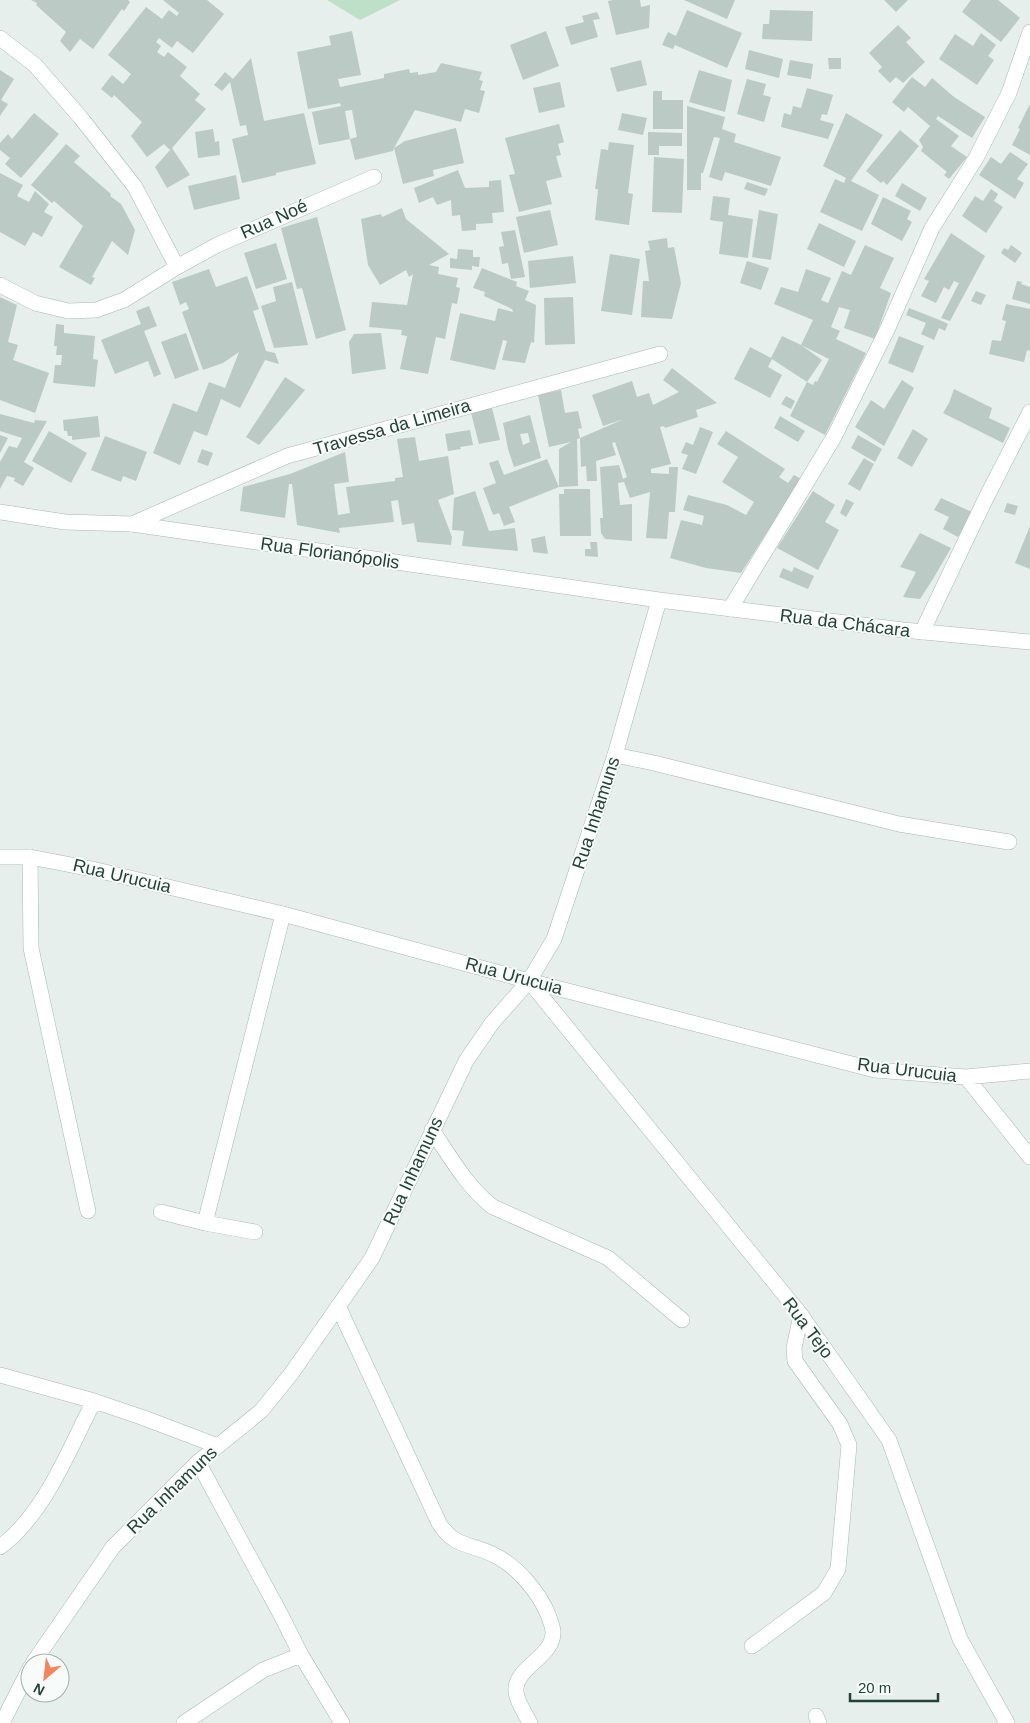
<svg xmlns="http://www.w3.org/2000/svg" width="1030" height="1723" font-family="Helvetica,sans-serif">
  <style>
    .green { fill: #bfe0c8 }
    .building { fill: #bbcac4; fill-rule: evenodd }
    .lines { fill: none; stroke-linecap: round; stroke-linejoin: round }
    .service-casing { stroke: #a8b8b2; stroke-width: 16 }
    .minor-casing { stroke: #a8b8b2; stroke-width: 16 }
    .tertiary-casing { stroke: #a8b8b2; stroke-width: 16 }
    .service { stroke: #fff; stroke-width: 15 }
    .minor { stroke: #fff; stroke-width: 15 }
    .tertiary { stroke: #fff; stroke-width: 15 }
    .labels { text-anchor: middle; stroke-width: 4; stroke-linejoin: round; paint-order: stroke }
    .street-label { font-size: 18px; fill: #24423a; stroke: #f7fbf9 }
  </style>
  <rect width="100%" height="100%" fill="#e6efeb"/>
  <path class="green" d="M327 0H400L360 20Z"/>
  <path class="building" d="M31 0H128L130 2 124 11 122 9 93 49 80 39 70 52 60 41 66 32 36 5 37 3Z
    M163 0H207L224 14 193 53 177 41 172 48 159 38 156 42 161 46 157 52 164 57 168 52 187 67 180 76 200 94 195 100 206 109 172 148 190 175 167 188 155 167 170 150 164 144 147 157 131 136 142 122 114 95 112 98 101 89 112 75 123 84 131 74 108 55 146 7 162 19 169 10 177 16 179 13Z
    M613 0H640L641 7 650 5 649 28 616 35 608 1Z
    M684 0H735L727 19Z
    M884 0H908L896 12Z
    M971 0H998L1020 18 1001 42 962 12Z
    M687 10 742 33 727 68 675 45 673 49 662 45 668 32 676 36Z
    M770 10 813 11 812 41 762 39 763 24H769Z
    M597 12 600 19 593 20 598 37 571 45 565 27 584 22 582 16Z
    M898 25 911 38 906 42 925 62 903 83 896 77 890 83 878 71 882 67 869 53Z
    M352 31 361 75 338 79 340 87 384 78V74L409 69 410 73 418 72V75L436 72 441 63 482 72 479 80 483 81 480 90 485 91 479 113 465 109 461 122 415 110 394 148 405 141 456 128 464 163 433 170 434 176 403 184 394 148 393 151 355 160 350 139 319 145 312 112 341 106 340 103 308 109 297 52 331 45 329 36ZM352 110 357 137 350 139 345 111Z
    M546 31 559 66 523 80 510 45Z
    M981 33 996 45 988 56 994 60 977 85 939 59 955 34 973 46Z
    M749 50 783 59 779 78 745 69Z
    M251 58 264 121 304 113 316 164 276 173V175L242 183 232 139 248 135 246 125 240 126 230 82 222 91 214 85 225 72 233 79Z
    M828 58H841V69H829Z
    M641 60 647 85 617 92 610 68Z
    M790 60 813 64 811 79 787 75Z
    M0 70 14 79 1 100 8 104 0 116Z
    M699 70 732 80 725 112 689 102Z
    M912 77 925 87 932 78 954 97 985 117 972 138 938 116 936 119 959 136 951 146 967 157 949 179 944 175 947 172 921 151 923 147 919 140 930 126 908 107 904 112 892 102Z
    M747 79 766 84 763 95 771 97 764 122 737 114Z
    M560 82 565 107 539 113 533 88Z
    M807 88 833 95 827 115 822 114 820 120 834 124 828 139 781 127 784 113 791 115 793 106 801 108Z
    M653 91H662V100H683V129H653Z
    M1030 104V155L1012 145 1020 129 1018 128Z
    M687 106 725 117 722 129 736 134 734 142 781 157 771 186 725 172 722 181 709 177 720 138 714 137 703 173H701V190H687Z
    M34 113 59 134 21 178 5 164 10 158 0 150V143L8 134 12 139Z
    M622 113 647 118 643 135 618 130Z
    M846 113 883 135 851 181 879 195 862 231 820 212 835 179 844 183 846 178 823 166Z
    M559 124 564 142 558 144 561 155 556 156 562 177 546 181 552 204 519 212 509 175 515 174 505 138Z
    M213 129 215 142 219 141 220 155 198 158 195 132Z
    M900 130 919 146 887 185 883 181 881 183 866 171Z
    M648 132 682 133V146H659V155H648Z
    M609 142 634 145 628 193 633 194 629 225 595 220 598 189H595L601 149 608 150Z
    M66 144 80 156 74 162 111 194 110 196 121 204 135 230 128 255 112 241 92 277 95 278 91 285 59 267 83 226 54 201 52 203 31 185Z
    M1010 152 1028 164 1017 179 1024 183 1015 199 979 175 991 157 1001 164Z
    M654 157 684 159 682 213 652 212Z
    M458 170 465 188 489 187V181L501 180 504 212 492 213 493 223 476 224V230L462 231 460 215 452 216 451 200 437 205 433 197 419 203 414 188Z
    M0 173 23 185 17 196 29 202 35 191 49 204 44 212 53 217 42 237 33 232 25 246 0 232Z
    M236 175 240 199 194 210 188 186Z
    M747 182 768 189 765 196 744 189Z
    M902 183 927 198 920 211 895 196Z
    M991 189 998 194 994 201 1003 207 986 233 962 216 975 196 983 201Z
    M713 196 730 198 728 215 753 219 748 258 719 254 723 222 710 220Z
    M883 197 911 211 907 219 912 222 902 241 871 224Z
    M402 208 406 219 449 254 429 265 439 267 438 274 458 278 456 287 460 288 457 304 452 303 445 339 436 337 428 374 400 369 407 336 401 335 402 330 369 327 372 302 407 305 413 274 409 277 406 270 380 285 368 265 361 219 381 214 382 217Z
    M550 210 558 245 524 253 516 217Z
    M759 210 778 214 771 260 752 257Z
    M317 217 346 330 316 339 302 288 297 289 281 228Z
    M819 223 856 241 844 267 807 249Z
    M515 230 525 277 511 279 508 263 502 264 499 247 504 246 501 232Z
    M951 233 985 256 950 321 941 318 959 283 954 281 949 290 944 287 936 303 921 296 929 281 924 279Z
    M667 238 668 248 674 247 681 283 672 319 641 317 643 281H649L645 251 650 250 648 241Z
    M276 243 287 279 256 289 244 253Z
    M865 245 894 258 880 288 891 293 875 339 844 328 850 310 839 307 831 327 840 331 836 339 866 353 825 435 790 416 807 382 813 385 815 381 817 382 829 359 801 345 813 320 774 304 781 287 798 292 806 269 831 278 821 300 828 303 842 271 851 275Z
    M1011 245 1022 253 1015 263 1001 253 1004 248 1008 250Z
    M458 249 473 250V257H480L479 267 472 266V270L450 268V258L457 259Z
    M610 254 640 259 632 315 601 311Z
    M573 256 576 283 530 288 528 261Z
    M747 261 769 268 761 290 740 283Z
    M482 268 517 282 516 286 529 291 525 300 536 305 534 343 531 342 525 363 502 360 507 341 503 340 495 370 450 360 460 313 495 321 498 308 513 312 512 309 484 296 485 292 473 288Z
    M209 269 216 287 247 276 259 309 253 311 266 351 275 353 279 364 265 360 240 408 221 399 207 436 194 431 180 465 153 453 173 403 197 412 209 382 225 388 239 352 223 363 203 370 182 312 189 309 186 302 180 305 172 282Z
    M1017 281 1022 282 1021 284 1030 287V304L1012 299Z
    M292 282 308 345 274 348 261 306 276 301 273 287Z
    M976 291 986 295 981 305 971 301Z
    M0 297 17 305 8 342 18 345 13 360 49 373 35 413 0 400Z
    M573 297 575 344 545 345 544 298Z
    M1006 304 1030 309V351L1027 350 1024 362 989 354 992 340 1001 341 1006 321 1002 320Z
    M149 306 157 326 144 331 161 374 154 377 148 361 115 374 101 340 141 324 136 311Z
    M909 308 942 321 948 324 945 331 939 328 934 340 921 334 926 323 906 315Z
    M56 324 64 325V333L95 336 93 359 98 360 95 387 53 383 55 365H61L62 355H56L57 346H54Z
    M186 333 199 370 175 379 161 342Z
    M381 333 386 369 352 374 349 342 354 334Z
    M782 336 801 345 822 360 807 382 772 359 768 367 782 375 770 398 734 379 750 347 771 358Z
    M899 336 924 346 913 373 888 363Z
    M672 368 717 403 696 410 698 417 665 428 664 426 660 427 671 464 651 469V473L669 474V467H678L675 512H669L667 539 646 538 650 492 630 498 624 482 618 483 620 505 632 504V541L605 539 601 533 600 518H603L600 467 619 465 623 479 627 477 615 442 612 443 616 455 596 461 597 481H587L586 466 581 467 580 438 577 439 578 486 559 487 509 507 515 522 504 526 499 513 493 515 483 488 496 483 489 463 498 460 504 475 547 459 559 487V449L571 442 549 447 538 395 561 390 565 413 578 411 582 428 578 429 580 438 624 419 603 426 592 395 632 381 637 397 649 393 653 405 679 392 663 380Z
    M285 377 305 390 259 445 246 437Z
    M902 380 914 388 884 446 855 427 871 400 884 409Z
    M954 389 992 408 989 418 1010 428 1003 443 943 413 949 403Z
    M786 396 795 401 791 409 781 404Z
    M492 408 500 440 479 444 471 413Z
    M0 414 34 423 35 420 47 421 24 462 34 468 23 486 14 481 15 478 7 476 0 489V462L9 446 17 448 22 438 0 431Z
    M530 415 541 458 514 467 508 449 503 423ZM528 433 530 442 523 445 520 434Z
    M98 416 100 437 72 440V436H68L67 431H64L63 420Z
    M780 416 805 431 798 442 774 428Z
    M700 427 713 432 696 474 682 469 688 455 681 453 686 442 693 445Z
    M913 429 928 439 912 467 897 458Z
    M470 430 473 445 460 447 461 449 448 451 445 434Z
    M49 431 87 453 71 483 32 461Z
    M726 431 785 469 779 477 788 483 794 475 801 479 741 573 706 568 670 558 681 520 702 525 704 516 683 510 688 495 727 505 746 515 754 502 722 482 738 457 717 444Z
    M0 435 8 438 0 453Z
    M858 435 882 449 875 462 851 448Z
    M105 436 147 452 136 481 123 476 121 482 91 470Z
    M415 437 419 461 448 456 454 494 438 500 452 537 451 545 417 542 414 523 402 525 398 500 391 501 394 522 339 528 340 533 297 525 292 484H289L285 518 240 511 243 487 290 474 345 452 349 482 334 484 338 515 350 513 346 487 395 481V478L403 477 397 439Z
    M202 449 213 453 208 466 197 462Z
    M864 458 874 464 860 491 848 484Z
    M564 489H590L591 536H560L559 494H564Z
    M475 491 489 531 515 528 518 551 462 546 464 531 452 530 454 498Z
    M813 491 835 505 825 522 839 530 818 570 777 548Z
    M941 498 972 512 958 537 943 529 949 517 934 510Z
    M846 499 854 503 846 517 840 513Z
    M1007 503 1018 506 1015 515 1004 512Z
    M1030 526V569L1015 563Z
    M920 533 951 548 933 579 920 599 903 597 916 572 900 567Z
    M545 536 548 554 533 552 531 539Z
    M590 542H597L598 557 585 556V549H591Z
    M794 567 814 576 808 589 779 577 783 568 792 572Z"/>
  <g class="lines">
    <defs>
      <path id="service" d="M752 1646 824 1593 838 1569 849 1445 840 1424 795 1361 794 1348 801 1315"/>
      <path id="minor" d="M0 38 35 65 81 118 135 187 177 267
        M0 285 35 303 68 311 96 310 124 300 177 267 217 245 374 177
        M132 524 287 456 660 354
        M730 609 834 437 887 330 932 228 976 158 1009 93 1030 32
        M922 632 984 502 1030 412
        M615 755 654 763 899 824 1009 842
        M30 857 31 948 88 1211
        M966 1077 1030 1157
        M432 1130C451 1158 467 1187 493 1207L608 1258 682 1320
        M161 1212 205 1223 255 1232
        M205 1223 283 914
        M338 1306 439 1523C454 1548 471 1543 494 1555 517 1566 540 1593 549 1617 550 1621 553 1627 553 1632 554 1657 513 1668 516 1692 517 1702 525 1713 530 1723
        M0 1375 94 1401 144 1418 218 1446
        M198 1462 281 1615 301 1655 342 1723
        M0 1547C45 1514 69 1449 94 1401
        M33 1663 113 1547 198 1462 261 1411 291 1374 372 1258 466 1061 492 1023 529 981 875 1070 966 1077 1030 1071
        M816 1716 819 1723
        M2 1723 30 1668
        M184 1723 263 1670 301 1655"/>
      <path id="tertiary" d="M0 512 65 522 132 524 659 600 903 630 1030 642
        M0 857H30L92 869 283 914 529 981
        M529 981 801 1315 889 1440 960 1639 1007 1723
        M529 981 554 939 615 755 659 600"/>
    </defs>
    <use href="#service" class="service-casing"/>
    <use href="#minor" class="minor-casing"/>
    <use href="#tertiary" class="tertiary-casing"/>
    <use href="#service" class="service"/>
    <use href="#minor" class="minor"/>
    <use href="#tertiary" class="tertiary"/>
  </g>
  <g class="labels">
    <g class="street-label">
      <text transform="translate(274 219) rotate(-24)" y="6">Rua Noé</text>
      <text transform="translate(392 427) rotate(-16)" y="6">Travessa da Limeira</text>
      <text transform="translate(330 553) rotate(8)" y="6">Rua Florianópolis</text>
      <text transform="translate(845 623) rotate(7)" y="6">Rua da Chácara</text>
      <text transform="translate(596 813) rotate(-72)" y="6">Rua Inhamuns</text>
      <text transform="translate(122 876) rotate(13)" y="6">Rua Urucuia</text>
      <text transform="translate(514 976) rotate(15)" y="6">Rua Urucuia</text>
      <text transform="translate(907 1070) rotate(7)" y="6">Rua Urucuia</text>
      <text transform="translate(413 1171) rotate(-65)" y="6">Rua Inhamuns</text>
      <text transform="translate(808 1328) rotate(53)" y="6">Rua Tejo</text>
      <text transform="translate(172 1490) rotate(-44)" y="6">Rua Inhamuns</text>
    </g>
  </g>
  <g transform="translate(45 1678) rotate(208)"><circle r="24" fill="#f7fbf9" stroke="#a3b1ad"/>
  <path d="M0-4L9 19L0 12L-9 19Z" fill="#f4845f"/>
  <text y="-8" font-size="14" font-weight="bold" text-anchor="middle" fill="#24423a">N</text>
  </g>
  <path d="M850 1693v8h88v-8" fill="none" stroke="#24423a" stroke-width="2.5"/>
  <text x="858" y="1693" font-size="15" fill="#24423a" stroke="#f7fbf9" stroke-width="4" paint-order="stroke">20 m</text>
</svg>
